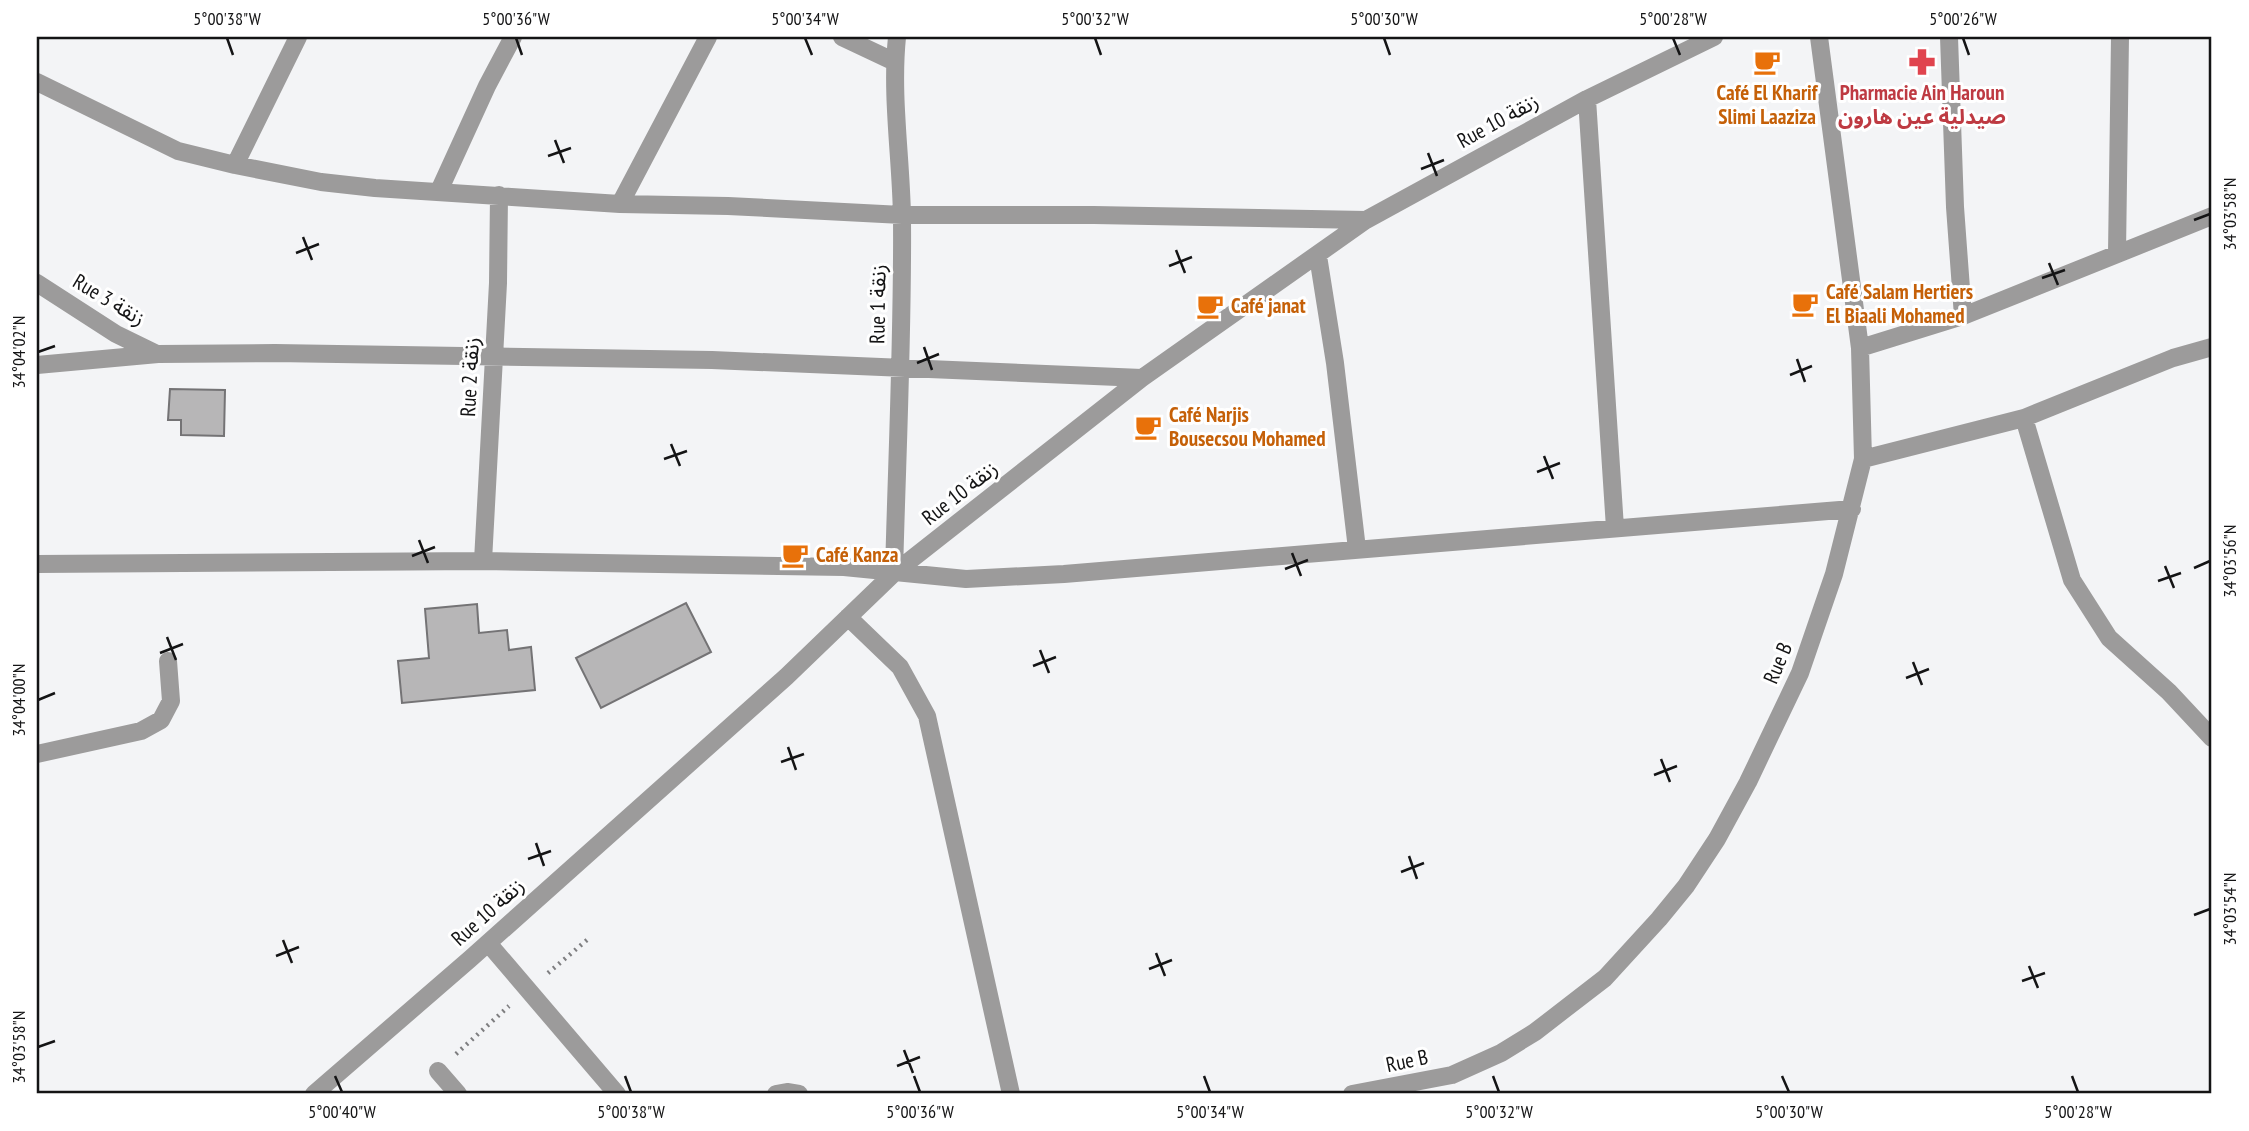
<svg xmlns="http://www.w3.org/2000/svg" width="2249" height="1131" font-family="'PT Sans Narrow','Noto Sans Arabic',sans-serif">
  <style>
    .building { fill: #b7b6b7; stroke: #747375; stroke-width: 2 }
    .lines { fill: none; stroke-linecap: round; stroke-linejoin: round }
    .path { stroke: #7e7e80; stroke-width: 4.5; stroke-dasharray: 2 5; stroke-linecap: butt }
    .minor { stroke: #9c9b9b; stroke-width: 18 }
    .ticks { fill: none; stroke: #141415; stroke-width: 2.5 }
    .labels { text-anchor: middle; stroke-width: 6; stroke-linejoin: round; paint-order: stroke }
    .food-label { font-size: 21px; font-weight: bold; fill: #c56008; stroke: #fff; text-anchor: start }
    .health-label { font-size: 21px; font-weight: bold; fill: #be3a42; stroke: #fff }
    .street-label { font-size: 21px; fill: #141415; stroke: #fff }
    .neatline { fill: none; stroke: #141415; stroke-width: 2.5 }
    .ticks-label { font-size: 18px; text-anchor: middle; fill: #141415 }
  </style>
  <rect width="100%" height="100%" fill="#f3f4f6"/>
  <path class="building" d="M170 389 225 390 224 436 181 435V420H168Z
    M686 603 711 652 601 708 576 658Z
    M477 604 479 633 507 630 509 650 531 647 535 690 402 703 398 661 429 658 425 609Z"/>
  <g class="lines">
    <path class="path" d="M548 973 587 940
      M456 1054 509 1006"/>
    <path class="minor" d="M842 37 895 62
      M1949 37 1955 207 1963 316
      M37 82 178 151 235 165 321 182 375 188 620 204 728 206 902 215H1094L1366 220
      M1587 99 1615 528
      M235 165 298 37
      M439 191 487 86 513 37
      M620 204 708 37
      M2117 253 2120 37
      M1318 256 1335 363 1357 549
      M37 283 116 334 157 354
      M1860 348 1963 316 2212 216
      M37 365 158 354 275 353 712 360 1142 378
      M2024 418 2072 580 2109 638 2169 692 2212 738
      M1863 459 2024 418 2173 358 2212 347
      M483 561 498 283 499 195
      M37 564 483 561 844 567 966 579 1064 574 1852 509
      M894 573C897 455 903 336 902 217 901 157 891 96 897 37
      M848 617 900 667 927 716 1011 1094
      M37 754 141 731 161 720 171 701 168 661
      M488 943 617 1094
      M438 1071 458 1094
      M314 1094 470 959 786 677 894 573 1142 378 1366 220 1587 99 1714 37
      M776 1094 787 1092 799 1094
      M1352 1094 1452 1075 1501 1053 1535 1032 1605 978 1659 919 1686 886 1717 839 1748 782 1800 673 1834 574 1863 459 1860 348 1819 37"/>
  </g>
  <path class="ticks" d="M227 38 233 55M516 38 522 55M805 38 812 55M1095 38 1101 55M1384 38 1390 55M1673 38 1680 55M1963 38 1969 55M555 140 564 163M1428 153 1437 176M548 156 571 148M1421 169 1444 160M2194 220 2210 214M303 237 312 260M1176 250 1185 273M296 253 319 244M2049 263 2058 285M1169 266 1192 257M2042 278 2065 270M924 347 932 370M38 352 55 346M1797 359 1805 382M917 363 939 354M1790 375 1812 366M671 444 680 466M1544 456 1553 479M664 459 687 451M1537 472 1560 463M419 540 428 563M1292 553 1301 576M412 556 435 547M2165 566 2174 588M2194 568 2210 561M1285 569 1308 560M2158 581 2181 573M167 637 176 660M1040 650 1049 673M160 653 183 644M1913 662 1922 685M1033 666 1056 657M1906 678 1929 669M38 700 55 693M788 747 796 770M1661 759 1670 782M781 762 804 754M1654 775 1677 766M536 843 544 866M1409 856 1417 879M528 859 551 851M1401 872 1424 863M2194 915 2210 909M283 940 292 963M1156 953 1165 976M276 956 299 947M2029 966 2038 988M1149 969 1172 960M2022 981 2045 973M38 1047 55 1041M904 1050 913 1073M897 1066 920 1057M335 1076 342 1092M625 1076 631 1092M914 1076 920 1092M1204 1076 1210 1092M1493 1076 1499 1092M1782 1076 1789 1092M2072 1076 2078 1092"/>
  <defs>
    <symbol id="cafe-bare" viewBox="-9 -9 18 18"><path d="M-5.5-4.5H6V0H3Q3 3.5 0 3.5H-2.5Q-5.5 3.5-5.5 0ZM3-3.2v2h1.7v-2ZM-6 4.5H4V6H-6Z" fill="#e8710a" stroke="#fff" stroke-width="2.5" paint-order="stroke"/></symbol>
    <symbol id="pharmacy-bare" viewBox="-9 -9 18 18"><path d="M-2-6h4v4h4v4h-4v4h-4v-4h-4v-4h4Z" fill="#e0444e" stroke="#fff" stroke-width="2.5" paint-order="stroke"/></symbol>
  </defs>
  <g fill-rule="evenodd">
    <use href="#cafe-bare" x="1748" y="43" width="38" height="38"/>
    <use href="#pharmacy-bare" x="1903" y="43" width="38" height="38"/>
    <use href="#cafe-bare" x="1786" y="285" width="38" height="38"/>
    <use href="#cafe-bare" x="1191" y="287" width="38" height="38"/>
    <use href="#cafe-bare" x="1129" y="408" width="38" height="38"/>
    <use href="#cafe-bare" x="776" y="536" width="38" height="38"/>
  </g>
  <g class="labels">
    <g class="food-label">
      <text x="1767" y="100" text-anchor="middle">Café El Kharif<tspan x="1767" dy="24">Slimi Laaziza</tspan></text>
      <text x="1826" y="299">Café Salam Hertiers<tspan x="1826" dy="24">El Biaali Mohamed</tspan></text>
      <text x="1231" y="313">Café janat</text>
      <text x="1169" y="422">Café Narjis<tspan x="1169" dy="24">Bousecsou Mohamed</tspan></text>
      <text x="816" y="562">Café Kanza</text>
    </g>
    <g class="health-label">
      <text x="1922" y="100">Pharmacie Ain Haroun<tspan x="1922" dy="24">صيدلية عين هارون</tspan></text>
    </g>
    <g class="street-label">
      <text transform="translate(1498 121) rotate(-29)" y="7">Rue 10 زنقة</text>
      <text transform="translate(109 300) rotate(31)" y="7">Rue 3 زنقة</text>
      <text transform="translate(878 304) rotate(-89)" y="7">Rue 1 زنقة</text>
      <text transform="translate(470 377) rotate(-87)" y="7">Rue 2 زنقة</text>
      <text transform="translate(960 493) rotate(-38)" y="7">Rue 10 زنقة</text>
      <text transform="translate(1778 663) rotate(-67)" y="7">Rue B</text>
      <text transform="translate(488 912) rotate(-42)" y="7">Rue 10 زنقة</text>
      <text transform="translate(1407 1061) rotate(-12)" y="7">Rue B</text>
    </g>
  </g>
  <rect width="2249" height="1131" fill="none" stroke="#ffffff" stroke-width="77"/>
  <rect x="38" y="38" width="2172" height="1054" class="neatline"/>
  <g class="ticks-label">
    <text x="227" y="25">5°00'38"W</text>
    <text x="516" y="25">5°00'36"W</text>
    <text x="805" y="25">5°00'34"W</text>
    <text x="1095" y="25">5°00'32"W</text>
    <text x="1384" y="25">5°00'30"W</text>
    <text x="1673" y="25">5°00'28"W</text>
    <text x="1963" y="25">5°00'26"W</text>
    <text transform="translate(2230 214) rotate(-90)" y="6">34°03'58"N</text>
    <text transform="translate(19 352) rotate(-90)" y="6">34°04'02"N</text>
    <text transform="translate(2230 561) rotate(-90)" y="6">34°03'56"N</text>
    <text transform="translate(19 700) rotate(-90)" y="6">34°04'00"N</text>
    <text transform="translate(2230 909) rotate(-90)" y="6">34°03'54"N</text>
    <text transform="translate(19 1047) rotate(-90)" y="6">34°03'58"N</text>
    <text x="342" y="1118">5°00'40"W</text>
    <text x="631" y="1118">5°00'38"W</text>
    <text x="920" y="1118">5°00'36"W</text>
    <text x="1210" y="1118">5°00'34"W</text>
    <text x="1499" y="1118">5°00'32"W</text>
    <text x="1789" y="1118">5°00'30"W</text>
    <text x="2078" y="1118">5°00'28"W</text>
  </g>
</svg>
